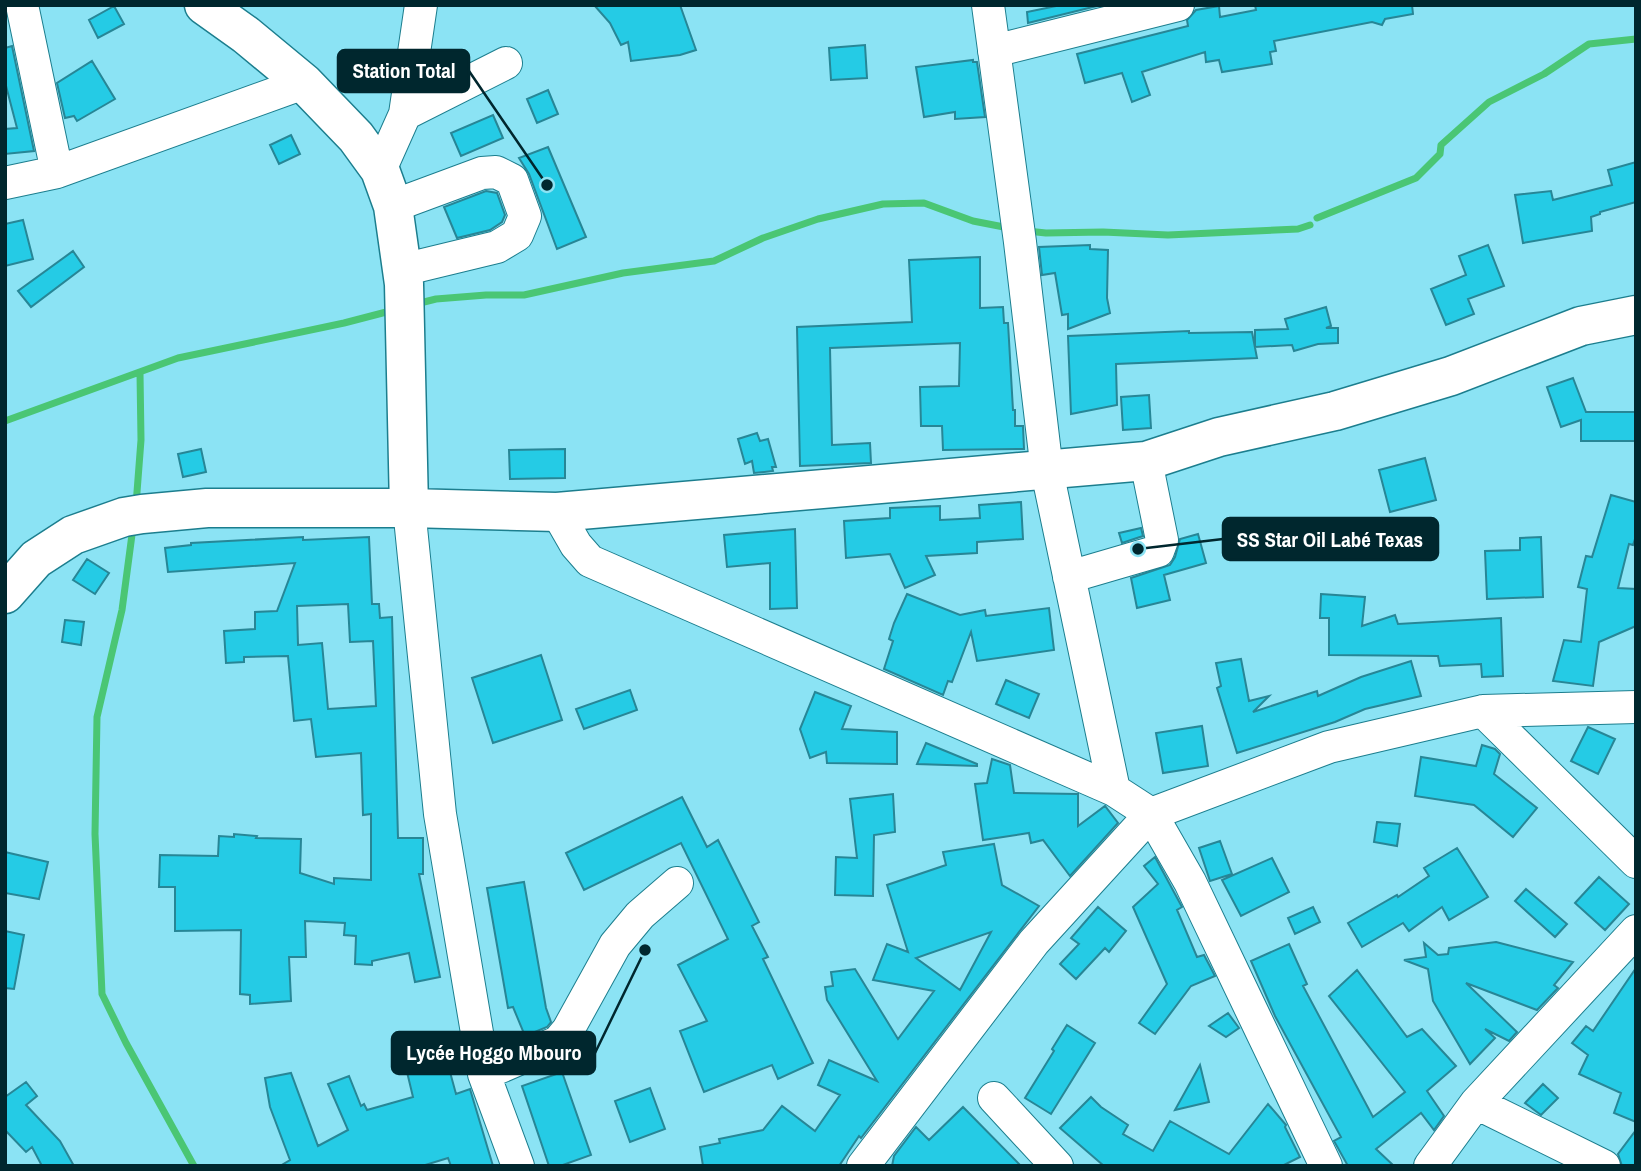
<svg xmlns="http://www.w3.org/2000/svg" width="1641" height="1171" font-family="'Archivo Narrow',sans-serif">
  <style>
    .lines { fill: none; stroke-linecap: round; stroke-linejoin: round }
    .stream { stroke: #4ac674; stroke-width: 7 }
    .building { fill: #25cbe5; stroke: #278696; stroke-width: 2; fill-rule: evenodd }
    .minor-casing { stroke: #1c7e8e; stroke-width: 34 }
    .major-casing { stroke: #1c7e8e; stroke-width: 41 }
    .minor { stroke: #fff; stroke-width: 32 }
    .major { stroke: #fff; stroke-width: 38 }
    .leader { fill: none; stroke: #00272e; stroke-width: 2.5 }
    .callout-dot { fill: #00272e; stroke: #8be3f4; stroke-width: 2.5 }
    .callout { fill: #00272e; stroke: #00272e; stroke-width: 2.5 }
    .callout-label { font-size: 21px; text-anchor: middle; font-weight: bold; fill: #fff }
  </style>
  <rect width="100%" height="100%" fill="#8be3f4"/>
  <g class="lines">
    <path class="stream" d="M1317 218 1416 178 1440 154 1441 145 1489 102 1544 74 1589 44 1636 39
      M1027 231 1046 233 1103 232 1168 235 1298 229 1310 225
      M416 304 436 299 486 295H524L623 273 714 261 763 238 818 219 883 204 924 203 973 221 1009 228
      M5 421 178 358 344 323 394 310
      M136 505 141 440 140 373
      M133 527 122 610 97 717 95 834 102 994 126 1043 194 1166"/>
  </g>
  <path class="building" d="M594 5H680L696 50 680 55 631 61 628 42 621 45 610 23Z
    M1061 5H1101L1028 23 1027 12Z
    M1255 5H1412L1413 14 1385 19 1382 25 1372 22 1274 41 1276 51 1270 52 1272 64 1222 72 1219 60 1206 62 1205 52 1142 72 1150 95 1132 102 1122 73 1085 83 1077 54 1188 26 1187 20 1196 10 1219 6 1220 17 1256 10Z
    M114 6 124 24 98 38 89 20Z
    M865 45 867 78 831 80 829 48Z
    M12 46 34 151 5 154V129L17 128 5 82V48Z
    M973 60V62H977L985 117 955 119V112L924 117 916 67Z
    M92 61 115 99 77 121 74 116 65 118 57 83Z
    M548 90 558 114 537 123 527 99Z
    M493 115 503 138 461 156 451 133Z
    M291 135 300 154 279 164 270 145Z
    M548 147 586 237 557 249 529 174 519 158Z
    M1636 162V202L1600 212V214L1591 217 1592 231 1523 243 1515 195 1551 191 1553 200 1612 185 1608 170Z
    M486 191 497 193 505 215 502 222 490 230 457 238 444 207Z
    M23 220 33 259 5 266V224Z
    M1090 245V249L1108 250 1107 298 1110 313 1068 329V314L1062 315 1055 273 1042 275 1039 247Z
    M1488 245 1504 286 1468 299 1474 314 1446 325 1431 289 1466 275 1459 256Z
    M73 251 84 267 31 307 18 291Z
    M980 257V308L1003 307 1004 323H1008L1013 410H1015V426H1023L1024 449 943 450 942 426H921L920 387 959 386 960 343 830 348 832 445 870 443 871 463 800 466 797 327 912 322 909 260Z
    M1326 307 1331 326 1326 328H1338V343L1318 344 1294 351 1292 345 1255 347V330L1288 329 1285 319Z
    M1189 331V333L1252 332 1257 358 1116 364 1117 405 1071 414 1068 336Z
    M1573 378 1586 412H1636V441H1581V420L1561 427 1547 387Z
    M1149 395 1151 428 1123 430 1121 397Z
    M757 433 760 441 768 439 776 467H772L773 471 754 473 752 461 745 464 738 439Z
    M201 449 206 472 183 477 178 454Z
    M565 449V478L510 479 509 450Z
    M1425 458 1436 500 1390 512 1379 470Z
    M1611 495 1636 502V536L1633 545 1629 544 1618 588 1636 589V626L1599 642 1593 686 1553 681 1564 640 1581 642 1587 589 1578 587 1586 556 1592 557Z
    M1021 502 1023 539 977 542V553L926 556 935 575 905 588 890 554 846 558 844 521 890 518V508L940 506V520L980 518 979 505Z
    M1141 528 1143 536 1122 543 1119 533Z
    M795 529 797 608 770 609V563L727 567 724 535Z
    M1198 534 1206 563 1164 575 1170 600 1137 608 1131 578 1170 565 1175 557 1180 539Z
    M303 537V540L369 537 372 604H379L380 618 392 617 398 838H423V874H419L440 977 415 982 409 953 372 961V965L355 964 356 936 344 935 345 923 305 921 306 957H289L291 1001 250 1004V995L240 994 241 930 175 931V887H159L160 855 218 856 219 836 234 837V834L257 836 256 838 301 839 300 873 334 884V878L371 880V814L363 815 361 753 316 757 311 719 294 721 288 656 244 657V662L226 663 224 631 255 629V612L277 611 295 563 168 572 165 548 191 545V543ZM348 604 350 642 373 641 376 706 328 709 322 643 298 645 297 606Z
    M1541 537 1543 597 1487 599 1485 551 1520 550V538Z
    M87 559 109 573 95 594 73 580Z
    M907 594 960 615 985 610 986 616 1049 608 1054 650 977 661 971 632 952 682 948 681 943 695 884 669 893 641 889 639 894 623Z
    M1321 594 1365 597 1362 626 1395 615 1398 624 1501 618 1503 676 1482 677 1481 664 1440 666 1438 656 1329 655V618H1320Z
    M65 620 84 622 81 645 62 642Z
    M541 655 562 720 493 743 472 678Z
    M1241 659 1249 701 1269 696 1253 712 1317 691 1318 696 1361 677 1411 661 1421 696 1365 709 1335 722 1237 753 1217 688 1221 686 1216 663Z
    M1006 680 1039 694 1029 718 996 704Z
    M630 690 637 710 584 729 576 709Z
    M815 692 851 706 842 729 897 732V764L827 763 826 752 810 758 800 729Z
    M1202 726 1208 766 1163 773 1156 733Z
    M1588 727 1615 739 1598 774 1571 761Z
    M926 743 977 764V766L917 764Z
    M1482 745 1495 749 1500 754 1494 774 1537 808 1513 837 1474 805 1415 796 1421 757 1476 766Z
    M992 759 1010 765 1014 793 1078 794V826L1105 806 1118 823 1070 876 1043 840 1031 843 1029 833 983 840 975 784 987 783Z
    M893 794 895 832 874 835 873 896 835 895 836 857 857 858 850 799Z
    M682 797 707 847 718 840 759 922 752 926 768 957 763 959 813 1063 778 1079 772 1065 704 1092 680 1031 707 1021 678 965 728 939 681 843 584 890 566 853Z
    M1377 822 1400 824 1397 846 1374 842Z
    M1220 841 1232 874 1210 881 1199 848Z
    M994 844 1002 885 1039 906 861 1138 859 1136 839 1166H703L700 1147 720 1143 719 1139 763 1130 782 1106 815 1131 840 1095 818 1085 829 1060 877 1081 827 1000 825 987 833 986 831 972 855 969 898 1039 934 991 873 980 887 944 908 952 887 885 946 865 943 852ZM991 932 960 990 916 958Z
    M1457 848 1488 897 1449 920 1442 907 1409 931 1403 923 1362 947 1348 923 1397 895 1398 897 1429 876 1424 868Z
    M5 852 48 862 39 899 5 893Z
    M1155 857 1182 907 1177 910 1197 957 1204 955 1215 976 1191 986 1155 1034 1139 1023 1167 984 1133 907 1158 884 1144 866Z
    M1272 858 1289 892 1241 916 1222 880Z
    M1599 877 1629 904 1605 930 1575 903Z
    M524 882 546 1008 551 1022 547 1027 525 1036 513 1007 508 1008 487 888Z
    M1526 889 1567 924 1555 937 1515 901Z
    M1098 907 1126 931 1109 952 1105 948 1076 979 1060 964 1079 944 1071 938Z
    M1313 907 1320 922 1295 934 1288 918Z
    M5 931 24 935 14 989 5 988Z
    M1496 942 1573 962 1554 985 1558 988 1537 1010 1466 983 1517 1032 1509 1041 1485 1029 1495 1038 1470 1064 1433 1001 1428 969 1404 960 1426 957 1424 943 1438 955 1448 954 1449 948Z
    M1289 944 1307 984 1303 986 1373 1117 1405 1092 1329 996 1357 970 1407 1037 1422 1029 1456 1066 1427 1091 1444 1116 1434 1130 1421 1113 1376 1149 1394 1166H1348L1334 1141 1341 1137 1275 1016 1251 961Z
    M1636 968V1122L1614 1113 1621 1093 1579 1074 1588 1055 1572 1043 1586 1026 1593 1031Z
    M1228 1013 1239 1028 1226 1037 1209 1026Z
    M1067 1025 1095 1043 1051 1114 1025 1098 1054 1051 1052 1049Z
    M447 1061 456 1094 470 1089 493 1166H451L448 1158 422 1166H280L290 1160 270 1107 265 1078 291 1073 318 1146 348 1130 328 1084 349 1076 361 1106 364 1104 367 1110 413 1097 407 1072Z
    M1200 1065 1209 1102 1175 1110Z
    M562 1072 591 1155 560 1166H549L522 1086Z
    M26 1082 37 1096 26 1105 60 1141 74 1166H42L32 1147 26 1152 5 1130V1097Z
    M1543 1084 1558 1098 1541 1115 1525 1103Z
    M650 1088 665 1129 630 1142 615 1101Z
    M1091 1097 1101 1107 1128 1125 1123 1134 1153 1151 1170 1121 1229 1154 1268 1104 1286 1125 1285 1127 1300 1157 1282 1166H1104L1060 1128Z
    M963 1107 1021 1166H892L894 1156 916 1127 929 1140Z
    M1636 1130V1166H1622L1618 1154Z"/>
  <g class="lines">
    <defs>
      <path id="minor" d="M22 5 57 172
        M988 5 1020 242 1047 471 1114 790
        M994 51 1178 5
        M405 114 506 63
        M380 170 405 114 421 5
        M5 183 57 172 304 83
        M393 206 482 173 496 172 512 180 525 216 517 235 497 247 402 270
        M409 508 440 814 484 1074 518 1166
        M557 512 576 545 590 561 1114 790 1151 814 1190 882 1326 1166
        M1069 577 1158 551 1162 540 1146 461
        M1483 711 1636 862
        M484 1074 558 1042 568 1030 615 945 640 915 677 883
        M994 1098 1057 1166
        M1476 1103 1604 1166
        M863 1166 1034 942 1151 814 1329 747 1483 711 1636 707
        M1430 1166 1476 1103 1636 931"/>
      <path id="major" d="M204 5 246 35 304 83 356 137 380 170 393 206 404 284 409 508
        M5 594 36 559 73 535 124 517 142 514 207 508H409L557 512 1146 461 1219 437 1335 411 1451 376 1581 326 1636 315"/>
    </defs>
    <use href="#minor" class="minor-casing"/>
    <use href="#major" class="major-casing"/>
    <use href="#minor" class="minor"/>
    <use href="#major" class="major"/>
  </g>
  <path class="leader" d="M547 185L469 71M1138 549L1223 539M645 950L595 1053"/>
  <g class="callout-dot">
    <circle cx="547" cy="185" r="7"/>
    <circle cx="1138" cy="549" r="7"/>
    <circle cx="645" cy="950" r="7"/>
  </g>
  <g class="callout">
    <rect x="338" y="50" width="131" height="42" rx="7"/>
    <rect x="1223" y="518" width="215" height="42" rx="7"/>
    <rect x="392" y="1032" width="203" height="42" rx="7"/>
  </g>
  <g class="callout-label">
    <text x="404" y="78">Station Total</text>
    <text x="1330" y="547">SS Star Oil Labé Texas</text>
    <text x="494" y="1060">Lycée Hoggo Mbouro</text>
  </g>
  <rect width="1641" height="1171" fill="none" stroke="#00272e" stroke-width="14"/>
</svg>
